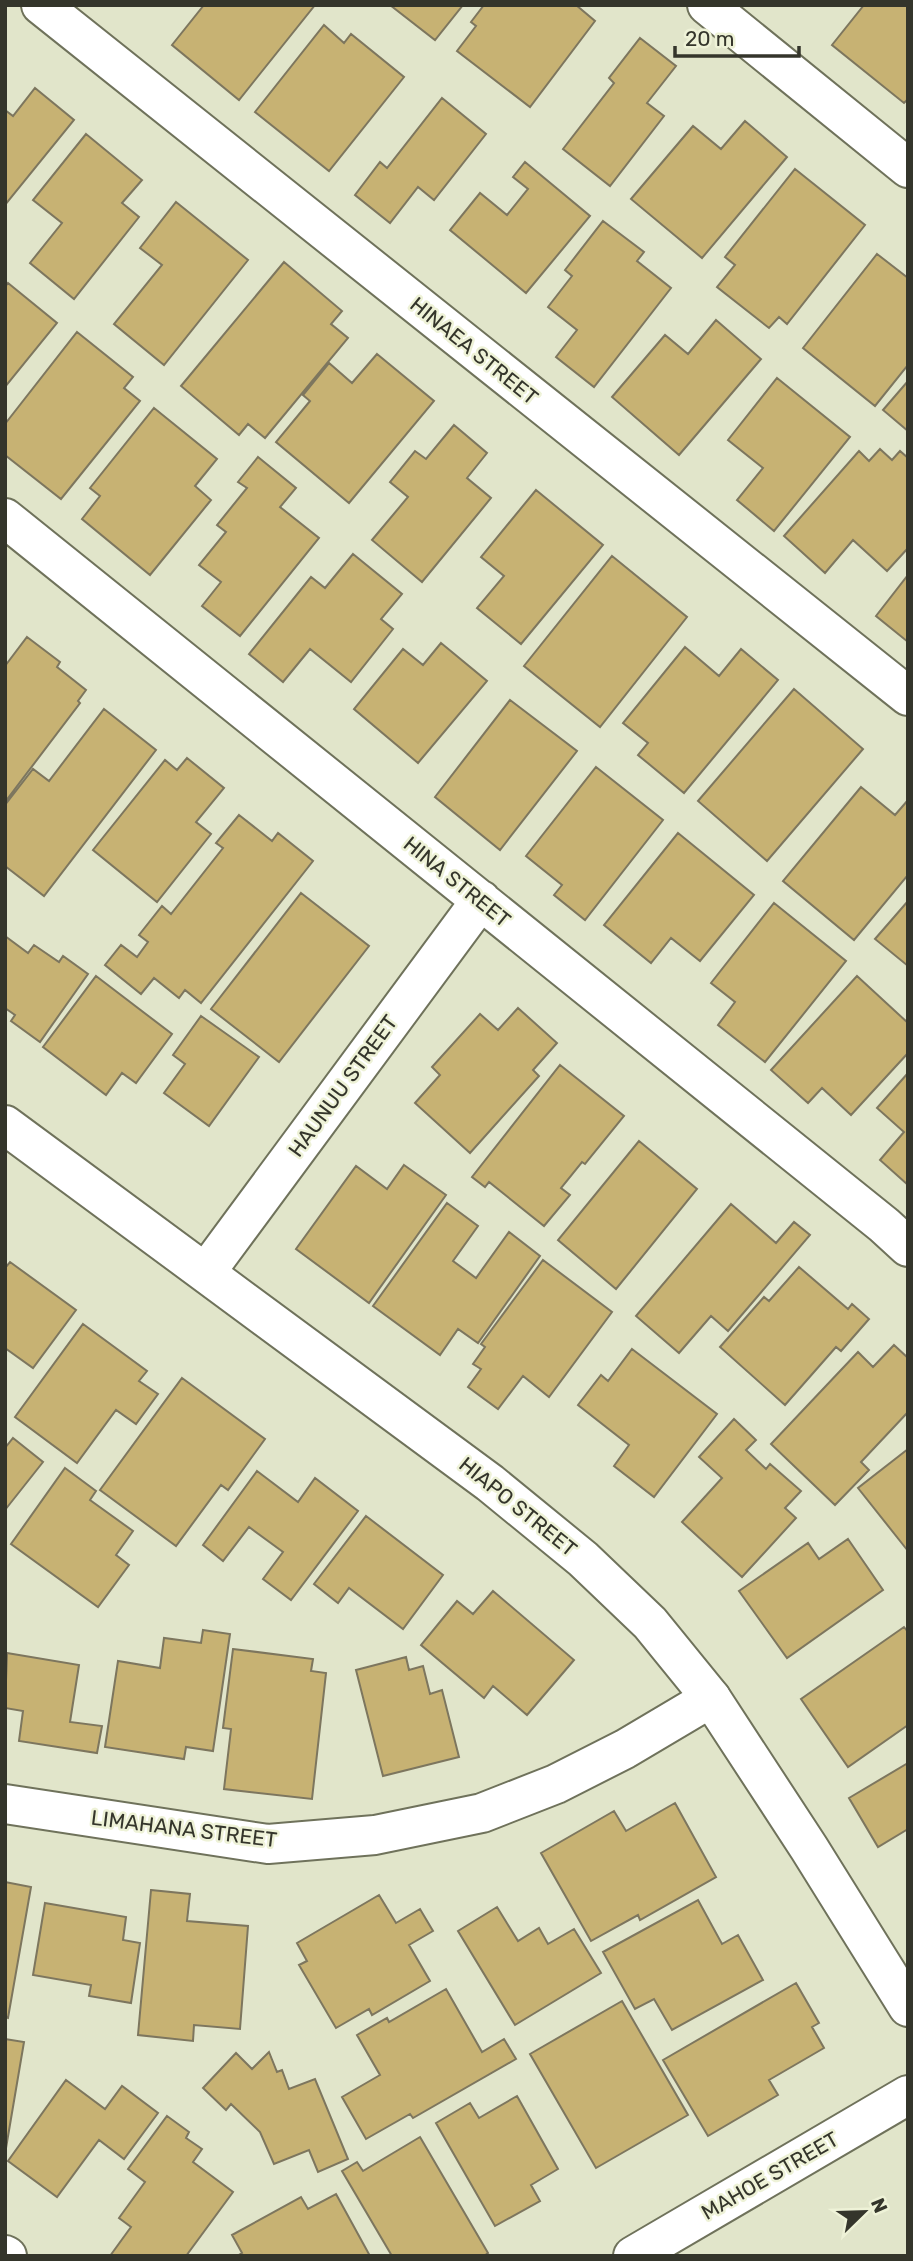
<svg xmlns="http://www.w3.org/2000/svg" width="913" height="2261" font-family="Rubik,sans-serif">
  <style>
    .building { fill: #c7b273; stroke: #7d765e; stroke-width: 2 }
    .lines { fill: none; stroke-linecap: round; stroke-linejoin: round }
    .minor-casing { stroke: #6f725b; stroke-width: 42 }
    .tertiary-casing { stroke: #6f725b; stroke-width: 42 }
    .minor { stroke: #fff; stroke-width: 38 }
    .tertiary { stroke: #fff; stroke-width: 38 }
    .labels { text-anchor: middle; stroke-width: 5; stroke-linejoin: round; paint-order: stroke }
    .street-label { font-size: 21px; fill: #34352b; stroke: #eef2d7 }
  </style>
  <rect width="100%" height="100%" fill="#e1e5ca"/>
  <path class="building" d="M204 5H315L239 100 172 45Z
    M390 5H463L435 40Z
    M484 5H576L595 21 530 107 457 51 476 26 471 22Z
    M864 5H908V99L904 103 832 45Z
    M324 25 344 43 351 34 404 77 329 171 255 112Z
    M640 38 676 66 647 103 664 116 610 186 563 149 614 83 609 78Z
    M35 88 74 120 5 205V110L13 116Z
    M442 98 486 134 434 200 418 187 390 223 355 195 380 162 387 168Z
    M745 121 787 157 702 258 631 199 693 126 721 149Z
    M86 134 142 180 122 203 139 217 74 299 30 263 62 223 33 200Z
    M525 162 590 216 526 293 450 230 480 193 507 215 528 189 513 177Z
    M795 169 865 225 787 324 779 317 769 328 717 287 735 265 725 257Z
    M176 202 248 260 164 365 114 324 162 265 140 248Z
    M603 221 644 252 637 261 671 288 594 387 556 357 577 330 548 307 572 276 565 270Z
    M877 254 908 278V365L875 406 803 348Z
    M284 262 342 311 331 324 348 338 265 438 248 424 239 435 181 386Z
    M8 283 57 323 5 387V287Z
    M716 320 761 359 679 455 612 397 665 335 688 354Z
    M77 332 133 377 124 388 140 401 61 499 5 455V424Z
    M377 354 434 401 349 503 276 442 310 401 303 395 329 363 352 383Z
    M777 378 850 437 774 531 737 500 763 468 728 440Z
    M908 381V431L883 410Z
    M154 408 217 459 195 486 211 500 150 575 82 519 100 496 90 488Z
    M454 425 487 453 467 478 491 498 422 582 372 540 408 497 390 482 415 451 426 459Z
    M880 449 892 460 900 451 908 458V548L887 571 853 540 825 573 784 536 859 451 869 461Z
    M258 457 296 488 280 507 319 538 240 636 202 606 221 582 199 565 226 532 217 525 247 488 238 482Z
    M536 490 603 545 521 644 477 608 504 576 481 557Z
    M353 554 402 594 381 619 393 629 351 682 310 649 283 682 249 654 311 577 325 588Z
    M612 556 687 617 600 727 524 666Z
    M908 575V642L876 616Z
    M27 637 60 662 57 667 86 690 78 701 80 703 5 802V666Z
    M441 643 487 681 418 763 354 709 403 649 423 665Z
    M685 647 719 676 741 649 778 680 684 793 638 755 648 743 623 723Z
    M794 689 863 749 767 861 698 801Z
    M510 700 577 751 500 850 435 797Z
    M104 709 156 750 44 896 5 866V805L33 769 49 781Z
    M187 758 224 788 196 822 211 834 157 902 93 850 165 760 177 770Z
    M596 767 663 820 585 920 554 895 562 885 526 856Z
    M861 787 895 815 908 800V875L854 940 783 881Z
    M239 815 272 841 278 833 313 861 201 1003 185 990 179 998 154 978 141 994 105 965 121 945 137 957 148 942 139 935 162 906 171 914 223 848 216 843Z
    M678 833 754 895 700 961 671 938 651 963 604 925Z
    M301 893 369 946 279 1062 211 1009Z
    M908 901V966L875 939Z
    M774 903 846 961 765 1062 718 1025 735 1002 711 983Z
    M5 936 28 953 34 945 59 962 63 956 88 974 40 1042 11 1021 15 1015 5 1008Z
    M96 976 172 1034 136 1083 122 1073 106 1095 43 1047Z
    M857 976 908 1023V1053L851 1115 822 1088 808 1103 771 1070Z
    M518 1008 557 1043 533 1070 539 1076 470 1153 415 1103 440 1075 432 1067 480 1014 498 1030Z
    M201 1016 259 1057 209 1126 164 1093 185 1064 173 1055Z
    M560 1065 624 1116 585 1164 582 1162 561 1188 570 1195 544 1226 489 1182 485 1187 472 1177Z
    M908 1073V1185L880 1160 904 1132 877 1108Z
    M639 1141 697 1189 616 1289 558 1240Z
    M404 1165 446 1195 369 1303 296 1249 356 1166 387 1189Z
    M447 1203 478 1226 453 1261 476 1278 509 1232 540 1256 478 1343 458 1329 440 1355 373 1306Z
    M731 1204 776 1243 794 1222 810 1235 728 1331 711 1316 679 1353 636 1316Z
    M543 1260 612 1312 549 1397 523 1376 498 1409 468 1387 481 1369 473 1364 485 1347 481 1344Z
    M10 1262 76 1310 33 1368 5 1348V1268Z
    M799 1267 848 1309 852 1304 869 1319 841 1351 836 1347 785 1405 720 1347 764 1297 769 1301Z
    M83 1324 147 1371 139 1381 158 1394 136 1424 116 1410 77 1463 15 1417Z
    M894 1345 908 1358V1412L861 1462 869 1470 835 1505 771 1444 858 1352 873 1367Z
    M632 1349 717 1414 654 1497 614 1466 629 1445 578 1405 601 1375 608 1381Z
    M182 1378 265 1439 228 1490 221 1485 176 1546 100 1490Z
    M734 1419 756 1440 746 1450 766 1469 770 1464 801 1491 785 1508 796 1518 742 1577 682 1522 722 1478 699 1457Z
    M13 1438 43 1462 5 1510V1448Z
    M908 1449V1551L858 1488Z
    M65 1468 96 1491 90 1500 133 1531 116 1555 129 1565 98 1607 11 1544Z
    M257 1471 298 1502 315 1478 358 1511 291 1600 263 1579 283 1552 249 1527 223 1561 203 1545Z
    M366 1516 443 1575 403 1629 349 1588 338 1603 314 1584Z
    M848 1539 883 1590 787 1658 739 1591 808 1543 819 1559Z
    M493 1591 574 1660 527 1715 493 1686 484 1698 421 1645 457 1601 473 1614Z
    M904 1627 908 1632V1725L848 1767 801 1699Z
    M203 1630 230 1634 213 1751 186 1747 184 1759 105 1747 118 1661 160 1668 164 1638 201 1643Z
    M233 1649 313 1659 311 1671 326 1673 312 1799 224 1789 231 1729 223 1728Z
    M7 1653 79 1665 70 1722 102 1726 97 1753 19 1741 23 1711 5 1708Z
    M406 1657 409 1670 423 1666 430 1694 442 1690 459 1757 383 1776 356 1670Z
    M908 1763V1829L878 1847 849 1798Z
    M675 1803 716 1877 640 1920 638 1915 591 1941 541 1853 614 1811 626 1831Z
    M5 1882 31 1887 8 2018 5 2017Z
    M151 1890 190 1894 187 1921 248 1926 240 2029 194 2025 193 2041 138 2035Z
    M379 1895 396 1923 420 1909 433 1931 409 1945 430 1981 372 2015 369 2009 336 2028 299 1965 307 1961 297 1943Z
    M698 1900 722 1944 738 1935 763 1980 672 2030 654 1999 635 2009 603 1952Z
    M45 1903 126 1917 123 1940 140 1943 131 2003 89 1996 91 1985 33 1975Z
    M497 1907 518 1941 539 1928 548 1944 574 1929 601 1973 515 2025 458 1931Z
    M796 1983 819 2023 812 2027 824 2048 769 2080 778 2095 708 2136 663 2060Z
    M446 1989 482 2052 504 2039 516 2059 413 2118 410 2114 366 2139 342 2097 380 2075 357 2035 387 2018 389 2022Z
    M622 2001 688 2115 596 2168 530 2054Z
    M5 2039 24 2042 5 2154Z
    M269 2052 277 2072 282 2070 289 2089 315 2079 348 2159 318 2172 309 2150 274 2164 260 2132 231 2104 226 2110 203 2088 236 2053 252 2069Z
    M66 2080 105 2109 122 2086 158 2113 124 2159 99 2140 57 2197 8 2161Z
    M517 2096 558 2169 531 2185 540 2201 495 2226 436 2123 470 2103 479 2118Z
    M167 2116 189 2132 186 2138 202 2149 193 2162 233 2192 186 2256H110L131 2227 119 2218 145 2182 128 2169Z
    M420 2137 488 2253 484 2256H392L342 2171 357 2162 363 2171Z
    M336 2194 370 2256H237L242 2253 232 2235 301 2197 308 2209Z"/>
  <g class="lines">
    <defs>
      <path id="minor" d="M41 5 908 696
        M707 5 908 168
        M5 518 884 1225 908 1247
        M206 1272 481 900
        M5 1804 268 1844 375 1835 482 1813 556 1784 625 1749 711 1698
        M5 2255 7 2256"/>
      <path id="tertiary" d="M5 1125 490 1483 583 1559 650 1623 711 1698 809 1848 908 2007
        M633 2256 908 2095"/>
    </defs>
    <use href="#minor" class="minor-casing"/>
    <use href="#tertiary" class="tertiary-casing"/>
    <use href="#minor" class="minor"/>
    <use href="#tertiary" class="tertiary"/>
  </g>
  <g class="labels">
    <g class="street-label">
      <text transform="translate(474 351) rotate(39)" y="7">HINAEA STREET</text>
      <text transform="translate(457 882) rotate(39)" y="7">HINA STREET</text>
      <text transform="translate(343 1086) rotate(-54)" y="7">HAUNUU STREET</text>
      <text transform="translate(518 1507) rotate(39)" y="7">HIAPO STREET</text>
      <text transform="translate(184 1829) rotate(7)" y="7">LIMAHANA STREET</text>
      <text transform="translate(770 2176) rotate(-30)" y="7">MAHOE STREET</text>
    </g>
  </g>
  <rect width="913" height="2261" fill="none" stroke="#34352b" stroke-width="14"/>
  <g transform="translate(864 2212) rotate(67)" stroke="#eef2d7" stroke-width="5" paint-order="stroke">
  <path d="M0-5L12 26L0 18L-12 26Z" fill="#34352b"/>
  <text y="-10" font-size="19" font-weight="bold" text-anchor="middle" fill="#34352b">N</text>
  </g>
  <path d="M675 46v10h124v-10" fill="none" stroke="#34352b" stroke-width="3.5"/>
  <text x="685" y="46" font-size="21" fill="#34352b" stroke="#eef2d7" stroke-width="5" paint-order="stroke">20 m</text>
</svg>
